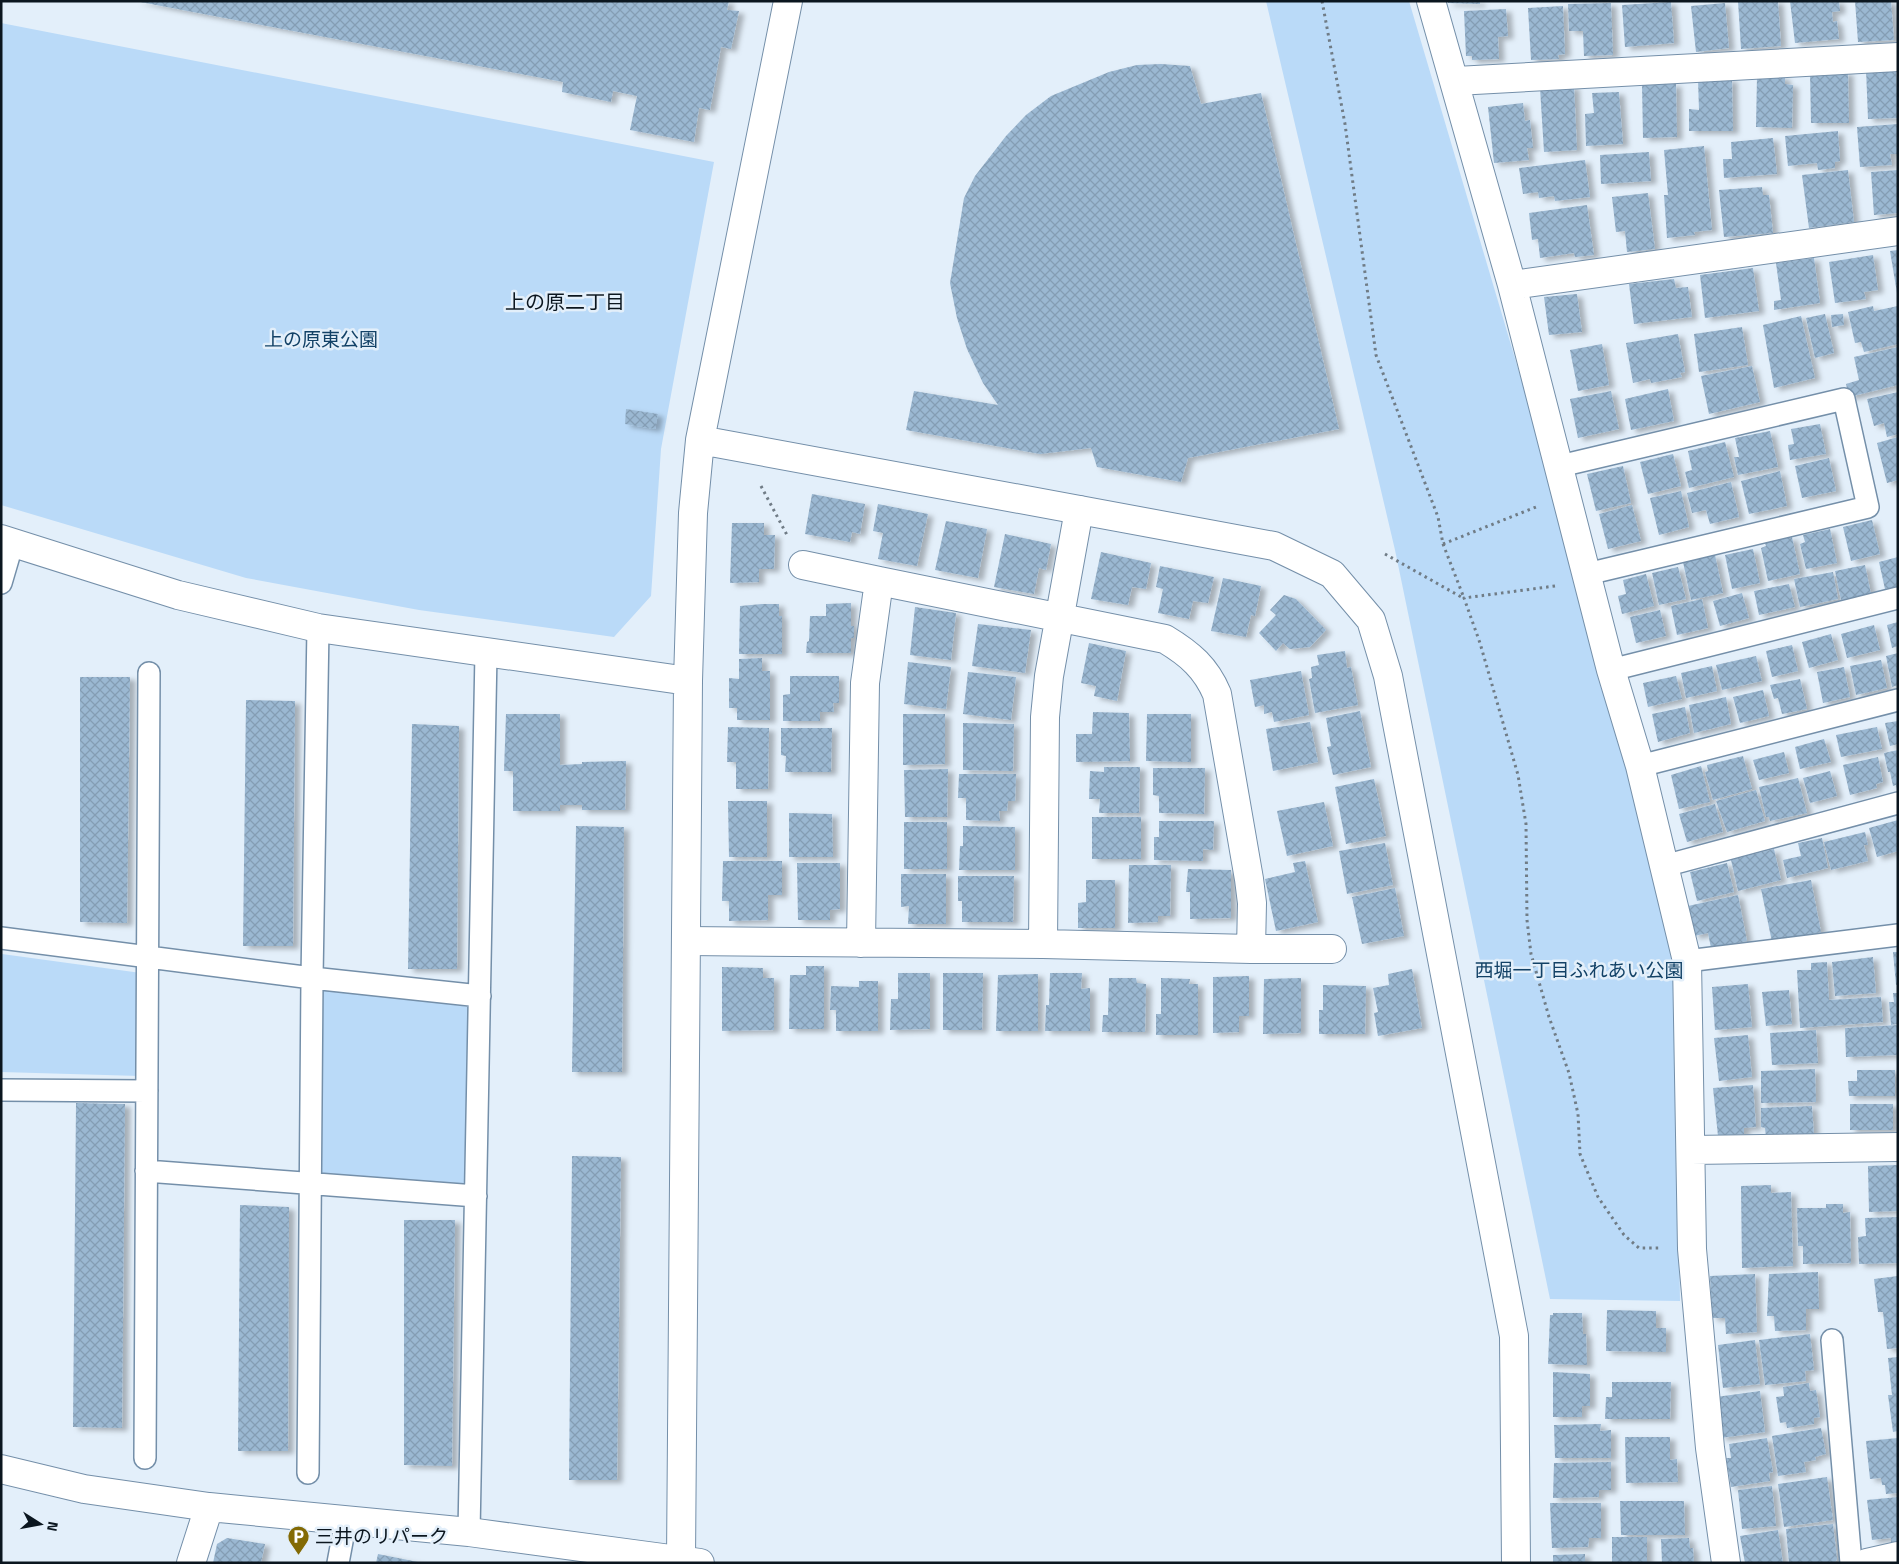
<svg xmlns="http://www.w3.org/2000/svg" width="1899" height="1564" font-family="'Titillium Web','Noto Sans JP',sans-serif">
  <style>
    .green { fill: #badaf8 }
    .building { fill: url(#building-cross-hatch); filter: url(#shadow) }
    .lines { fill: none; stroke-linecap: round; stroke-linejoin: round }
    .lane-casing { stroke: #748fa9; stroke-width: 24 }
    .street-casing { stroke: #748fa9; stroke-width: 30 }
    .secondary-casing { stroke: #748fa9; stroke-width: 30 }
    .path { stroke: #707c86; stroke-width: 3; stroke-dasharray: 2.5 4; stroke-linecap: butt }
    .lane { stroke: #fff; stroke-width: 21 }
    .street { stroke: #fff; stroke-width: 28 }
    .secondary { stroke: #fff; stroke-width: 28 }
    .labels { text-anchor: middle; stroke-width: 5; stroke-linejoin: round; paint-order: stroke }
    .park-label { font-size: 19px; fill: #124166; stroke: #e3effa }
    .poi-label { font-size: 19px; fill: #0b161f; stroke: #e3effa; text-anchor: start }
    .neighbourhood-label { font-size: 20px; fill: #0b161f; stroke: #e3effa }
  </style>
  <defs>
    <pattern id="building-cross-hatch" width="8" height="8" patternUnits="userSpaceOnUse" patternTransform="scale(1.25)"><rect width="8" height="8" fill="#9bb8d2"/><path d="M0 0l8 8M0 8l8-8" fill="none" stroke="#849db4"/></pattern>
    <filter id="shadow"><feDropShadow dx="5.5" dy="3" stdDeviation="2.5" flood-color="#0004"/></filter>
  </defs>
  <rect width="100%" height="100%" fill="#e3effa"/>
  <path class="green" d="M1266 1H1409L1578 571 1674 960 1680 1301 1550 1299 1395 550Z
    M1 23 714 162 661 449 651 596 614 637 419 610 246 578 1 505Z
    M2 954 141 973 140 1076 1 1072Z
    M319 987 470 1007 467 1188 316 1179Z"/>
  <path class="building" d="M135 1H729L727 10 739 11 731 49 721 47 710 110 699 108 694 142 630 130 637 96 613 91 611 102 562 92 563 82Z
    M1448 1H1480V4L1448 3Z
    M1738 1H1778L1781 46 1741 49Z
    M1790 1H1839L1840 11 1832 12 1833 22 1837 21 1839 39 1795 43Z
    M1855 1H1891L1894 40 1858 42Z
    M1671 2 1674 43 1625 47 1622 5Z
    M1611 3 1613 55 1584 56 1583 31H1569L1568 4Z
    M1725 3 1729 48 1696 52 1691 6Z
    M1563 6 1565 54 1558 55 1559 59 1531 60 1528 8Z
    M1506 9 1508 36 1498 37 1499 59 1472 60V56H1466L1464 11Z
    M1161 64 1190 66 1201 104 1261 93 1339 429 1188 458 1181 482 1097 467 1091 448 1040 454 906 430 914 391 998 405 983 383 967 349 957 318 950 283 964 198 975 176 1006 136 1026 115 1051 96 1109 72 1137 65Z
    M1896 68 1898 118 1868 119 1866 69Z
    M1848 72 1849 123H1811L1810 73Z
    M1757 76 1785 77V84L1793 85 1792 128 1756 127Z
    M1698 79H1732L1733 131H1689V109L1699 110Z
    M1642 84H1676L1677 137 1643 138Z
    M1574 86 1577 150 1544 152 1540 88Z
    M1619 92 1623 144 1586 146 1585 114 1594 113 1592 93Z
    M1523 103 1525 121 1530 120 1533 148H1527L1529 160 1494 163 1488 107Z
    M1898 124V154H1890L1892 165 1860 167 1857 127Z
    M1838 131 1840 161 1835 162V168L1818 170 1817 163 1788 166 1785 136Z
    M1773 138 1777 174 1724 178 1723 159H1732L1731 142Z
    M1704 146 1712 230 1694 232 1695 235 1667 238 1664 195H1668L1664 150Z
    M1649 152 1651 181 1601 184 1600 155Z
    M1585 160 1590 197 1555 201 1554 196 1539 198 1538 192 1523 194 1519 168Z
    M1848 170 1854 222 1809 228 1802 175Z
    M1898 170V213L1874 215 1871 172Z
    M1762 187 1763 195H1769L1773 233 1724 237 1719 190Z
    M1648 193 1655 249 1627 252 1625 231 1616 232 1612 197Z
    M1587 205 1594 255 1575 257 1574 253 1540 258 1538 239 1532 240 1529 213Z
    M1898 250V293H1897L1890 251Z
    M1873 255 1878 290 1864 292 1866 299 1835 303 1829 262Z
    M1814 258 1820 303 1774 310V301L1781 300 1776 263Z
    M1753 268 1759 311 1705 318 1700 275Z
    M1674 279 1676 288 1688 287 1692 317 1634 324 1629 284Z
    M1577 294 1582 332 1549 335 1544 297Z
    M1873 306 1874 311 1898 306V344L1864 352 1861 342 1855 343 1848 312Z
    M1825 314 1834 353 1815 358 1806 318Z
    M1843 314 1844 325 1832 327 1831 315Z
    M1801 316 1815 378 1774 388 1763 325Z
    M1742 327 1748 365 1699 372 1694 334Z
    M1678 334 1685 372 1680 373 1682 377 1651 383 1650 379 1633 383 1626 343Z
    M1602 344 1609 385 1578 391 1570 350Z
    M1898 347V385L1849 397 1846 384 1859 380 1854 357Z
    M1752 366 1760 402 1709 414 1701 376Z
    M1668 389 1674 421 1631 430 1625 399Z
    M1611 391 1619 429 1578 438 1570 399Z
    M1898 392V434L1887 437 1884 423 1874 426 1867 399Z
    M626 409 658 414 655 429 625 424Z
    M1820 424 1826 454 1790 460 1788 445 1794 444 1791 429Z
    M1770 431 1778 467 1738 475 1734 457H1739L1735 438Z
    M1898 437V480L1887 483 1877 443Z
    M1725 442 1734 477 1689 488 1685 472 1692 470 1688 451Z
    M1673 454 1681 486 1648 494 1640 462Z
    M1829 458 1836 491 1802 498 1795 466Z
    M1623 466 1631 503 1596 511 1587 474Z
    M1780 471 1787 506 1749 514 1741 481Z
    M1731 482 1739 517 1710 524 1706 510 1692 513 1687 493Z
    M1681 491 1689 527 1659 535 1650 498Z
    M812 494 865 504 860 534 852 532 850 542 805 534Z
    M878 504 928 514 917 566 878 559 883 533 873 531Z
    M1632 505 1641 541 1608 549 1599 514Z
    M1872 520 1880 554 1851 561 1843 527Z
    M946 521 987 529 978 578 935 570Z
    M732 523H764V535H775L774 569H759V582L730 583Z
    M1830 529 1837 563 1806 569 1800 544 1805 542 1803 535Z
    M1005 534 1051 544 1046 570 1039 568 1034 594 994 587Z
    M1792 537 1800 574 1768 581 1761 548 1766 546 1765 543Z
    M1753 549 1760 583 1732 589 1725 555Z
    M1101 552 1151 563 1146 589 1132 587 1128 605 1091 599Z
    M1715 555 1723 593 1691 600 1683 562Z
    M1898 557V586L1885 589 1879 562Z
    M1865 565 1871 594 1841 600 1835 571Z
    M1160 566 1214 577 1208 603 1193 601 1189 619 1158 613 1163 589 1156 587Z
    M1678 567 1686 599 1659 605 1652 573Z
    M1833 572 1838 599 1800 607 1794 579Z
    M1646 574 1654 606 1622 614 1618 596 1626 594 1623 580Z
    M1223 578 1261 586 1255 616 1251 615 1246 637 1211 631Z
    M1789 584 1795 607 1759 615 1754 591Z
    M1742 593 1749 618 1720 626 1713 601Z
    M1284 595 1296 599 1326 630 1310 647 1290 649 1283 643 1276 651 1259 633 1276 615 1270 610Z
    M1702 599 1708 628 1677 635 1671 606Z
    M851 603V626H854V638H851V653H806L807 642 809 641 810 616H826V604Z
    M762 604H779V616H782V654H739L740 606Z
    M915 607 956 613 951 660 910 655Z
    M1660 610 1666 636 1636 643 1630 617Z
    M1898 622V646L1892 648 1887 625Z
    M978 624 1031 630 1025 673 972 666Z
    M1874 625 1880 650 1847 658 1841 634Z
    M1831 634 1838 660 1809 668 1802 642Z
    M1089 643 1126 651 1117 701 1094 696 1096 686 1081 683Z
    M1792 645 1798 671 1772 677 1766 651Z
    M1345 651 1347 668 1351 667 1358 705 1315 713 1309 679 1312 678 1311 667 1319 665 1317 655Z
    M1898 653V685L1892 687 1886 656Z
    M1756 656 1762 681 1722 690 1716 665Z
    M762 658V671H770V720H737V708H729V678L739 679V659Z
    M1881 660 1887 688 1856 695 1850 666Z
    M908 662 951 667 946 709 904 704Z
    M1712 666 1717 691 1686 698 1681 673Z
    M1844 667 1850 697 1823 703 1817 672Z
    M1301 671 1309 715 1274 722 1272 712 1264 714V705L1255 707 1250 680Z
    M968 672 1016 677 1011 720 963 714Z
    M790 676H839V703H833L834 712H820V721H783V695L790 694Z
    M1676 676 1682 699 1648 707 1643 683Z
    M80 677H130L127 923 80 922Z
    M1800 679 1807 709 1782 714 1778 698 1774 699 1770 685Z
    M1763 690 1769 716 1740 723 1733 697Z
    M1726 697 1731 724 1694 733 1689 705Z
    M246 700 295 701 293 946H243Z
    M1685 707 1690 733 1658 742 1652 714Z
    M1360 711 1371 767 1333 775 1327 747 1331 746 1326 718Z
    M1093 712 1129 713 1130 761 1076 762V734H1092Z
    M506 714H560V765L582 764V762L626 761 625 810H582V805H560V811H513V771H504Z
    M903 714H945V764L903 765Z
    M1147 714H1191V762L1146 761Z
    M1898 721V744L1890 746 1885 723Z
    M1310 722 1318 762 1273 771 1266 729Z
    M963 723 1014 724 1013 771 963 770Z
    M412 724 459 726 457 969H408Z
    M728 727 769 728 768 789H736V762H727Z
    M1877 727 1882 749 1841 757 1836 735Z
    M781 728H832L831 772H785L786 756 781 755Z
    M1824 739 1831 762 1800 769 1795 747Z
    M1898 750V789H1897L1896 785 1893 786 1890 772H1888L1884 753Z
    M1784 752 1789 773 1759 780 1753 760Z
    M1743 756 1752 789 1713 800 1705 772 1708 771 1707 765Z
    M1878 757 1883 782 1876 784 1877 788 1850 795 1843 765Z
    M1701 766 1710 802 1679 809 1671 775Z
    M1104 767H1140L1139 813H1099L1100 799H1089L1090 771 1104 772Z
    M1153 768H1205L1204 814 1159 813V796L1153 795Z
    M948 769 947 817H905L904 770Z
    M1830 771 1837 796 1810 803 1803 778Z
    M959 774H1016L1015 801H1008L1007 811H999L1000 821 966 820V798H958Z
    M1798 778 1807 813 1770 821 1769 817H1766L1759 787Z
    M1374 779 1386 836 1346 844 1335 787Z
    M1756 790 1765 821 1727 832 1716 801Z
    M728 801H767V857H729Z
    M1324 802 1333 846 1287 856 1277 811Z
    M1715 804 1723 832 1687 842 1679 814Z
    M789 813 832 814 833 857H789Z
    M1092 817H1141V859H1092Z
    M1898 820V851L1877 857 1869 828Z
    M1159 821H1214L1213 850 1203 849V861L1154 860V837H1159Z
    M904 822H947V869H904Z
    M576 826 624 827 622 1072H572Z
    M963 826 1015 827V870H959L960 846H963Z
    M1865 832 1868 845H1864L1868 861 1831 870 1824 842Z
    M1822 838 1828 868 1787 878 1783 860 1801 856 1798 843Z
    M1385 843 1393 885 1347 894 1339 851Z
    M1774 849 1781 880 1738 891 1731 860Z
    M723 861H782V895H768V920L729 921V901H722Z
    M1305 861 1318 922 1276 931 1265 879 1295 872 1293 863Z
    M797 863H840V909L830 910V920H798Z
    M1727 863 1734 892 1697 901 1690 872Z
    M1129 865H1171L1170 916H1158V922L1128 923Z
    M1188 869 1231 870V918L1190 919V892H1186Z
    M901 874H946V924H908L909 906 901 907Z
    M958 876H1014L1013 922H962V901H958Z
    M1086 880H1115V928H1078V903L1086 902Z
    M1811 880 1821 932 1772 942 1761 889Z
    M1395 888 1404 936 1362 944 1352 897Z
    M1738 895 1747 941 1711 948 1708 933 1694 936 1688 906Z
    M1893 952H1898V985H1896Z
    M1873 957 1876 993 1835 996 1832 962Z
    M1827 962 1829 1000 1881 997 1883 1022 1800 1028 1797 970H1811V963Z
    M806 966H824V1029H789L790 975H806Z
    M722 967 763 968V978H774V1030L722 1031Z
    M1412 969 1422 1028 1378 1036 1374 1013 1378 1012 1373 988 1389 985 1388 974Z
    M898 973H930V1029L890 1030 891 999H898Z
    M943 973H983L982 1030H943Z
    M1050 973H1082L1081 989 1090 988V1031H1045L1046 1005H1049Z
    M1038 974V1031H996L998 975Z
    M1249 976V1016H1239V1032L1213 1033V977Z
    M1109 978H1136L1137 983 1146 984 1145 1032H1102L1103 1015H1108Z
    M1161 978 1190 979 1189 984H1198V1035H1156V1014H1161Z
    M1301 978V1033L1263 1034 1264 979Z
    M859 981H878V1031H836V1010H830L831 986 859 987Z
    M1748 984 1752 1027 1715 1030 1712 987Z
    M1323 985 1366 986 1365 1034H1319V1010H1323Z
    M1789 990 1792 1024 1766 1026 1762 992Z
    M1893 993H1898V1024L1891 1025 1889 1002H1894Z
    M1898 1025V1055L1846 1057 1845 1028Z
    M1816 1030 1818 1063 1772 1065 1770 1033Z
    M1748 1035 1752 1077 1719 1081 1714 1038Z
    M1815 1069 1816 1102 1761 1103V1071Z
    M1857 1070H1895V1096H1849L1848 1081H1857Z
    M1753 1085 1756 1127 1744 1128V1134L1718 1136 1713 1088Z
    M76 1103 125 1104 122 1428 73 1427Z
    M1850 1104H1893V1130H1850Z
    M1812 1106 1814 1136 1766 1138 1765 1128 1761 1127V1108Z
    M572 1156 621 1157 617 1480H569Z
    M1898 1165V1211L1869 1212 1868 1166Z
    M1771 1185V1193L1791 1192 1793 1266 1742 1268 1741 1186Z
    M1826 1204H1843V1213L1850 1212 1851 1263 1803 1264V1246H1798L1797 1208H1826Z
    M240 1205 289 1207 288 1451H238Z
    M1898 1217V1263L1859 1264 1858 1237 1866 1236 1865 1218Z
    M404 1220H455L452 1466 404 1465Z
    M1818 1272 1819 1309H1806V1330L1775 1331 1774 1316H1767L1769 1274Z
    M1755 1274 1757 1332 1726 1334 1725 1318H1712L1710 1276Z
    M1898 1276V1348L1887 1349 1883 1312H1878L1874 1279Z
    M1607 1310 1656 1311V1328H1666V1352L1606 1351Z
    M1553 1313H1582L1583 1334H1586L1587 1365 1548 1364 1550 1315H1553Z
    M1810 1334 1814 1370 1805 1371 1806 1381 1765 1385 1759 1340Z
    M1755 1340 1760 1384 1723 1388 1718 1345Z
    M1898 1357V1431L1893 1432 1888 1395H1892L1888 1358Z
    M1553 1372 1590 1374V1406H1582V1417H1553Z
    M1612 1382H1671L1670 1419H1605L1606 1397H1612Z
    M1809 1383 1810 1391 1816 1390 1820 1417 1814 1418V1424L1787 1428 1786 1422 1780 1423 1776 1397 1784 1396 1783 1387Z
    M1760 1391 1765 1432 1721 1438 1716 1397Z
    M1601 1424 1600 1431 1611 1430V1458H1555L1554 1425Z
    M1821 1428 1826 1454 1815 1457 1816 1460 1804 1462 1806 1472 1778 1476 1772 1436Z
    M1625 1437H1670V1460L1677 1459 1678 1482 1626 1483Z
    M1767 1438 1773 1472 1769 1473 1770 1481 1731 1487 1726 1458H1731L1729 1444Z
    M1898 1438V1493L1886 1494 1885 1485H1882L1881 1478 1870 1479 1866 1441Z
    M1611 1462V1490H1599V1497L1553 1498 1554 1463Z
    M1827 1477 1833 1520 1784 1527 1778 1484Z
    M1772 1486 1776 1526 1742 1529 1738 1490Z
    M1898 1497V1545L1891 1546V1538L1872 1540 1867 1500Z
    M1620 1501H1684L1685 1535H1621Z
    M1550 1503H1601V1538H1589L1588 1547 1552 1548Z
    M1833 1524 1837 1559 1835 1563H1789L1786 1529Z
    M1778 1530 1783 1563H1745L1740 1536Z
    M1612 1537H1647V1563H1612Z
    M227 1538 265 1544 261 1563H213L217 1544Z
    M1689 1538 1690 1548H1693L1694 1563H1662L1661 1539Z
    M378 1554 418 1562V1563H376Z
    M1585 1554V1563H1553V1555Z"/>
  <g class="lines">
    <defs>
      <path id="lane" d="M1560 466 1844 399 1868 507 1587 574
        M1 583 13 542
        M1611 670 1898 598
        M1640 766 1898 700
        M1664 866 1898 803
        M1 938 312 978 480 996
        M1687 961 1898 935
        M1 1090 147 1091
        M146 1171 476 1196
        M1832 1340 1851 1563
        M145 1458 149 673
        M308 1473 312 978 318 628
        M469 1532 486 653
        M338 1563 346 1520"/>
      <path id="street" d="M1431 1 1512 285 1611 670 1640 766 1687 961 1692 1249 1710 1448 1726 1563
        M1456 81 1898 57
        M1512 285 1898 231
        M803 565 879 581
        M687 941 1043 944 1045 717 1049 676 1079 510
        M861 943 865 683 879 581 1165 639C1190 654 1206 668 1217 694L1249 879 1252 903 1251 949 1043 944
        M1251 949H1332
        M1691 1150 1898 1147
        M1 1469 84 1489 209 1507 469 1532 700 1563
        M191 1563 209 1507
        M1867 1563 1898 1556"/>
      <path id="secondary" d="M700 440 1274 546 1332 574 1371 620 1388 676 1514 1336 1516 1563
        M1 539 178 595 318 628 688 681
        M681 1560 688 681 693 513 700 440 788 1"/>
    </defs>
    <use href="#lane" class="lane-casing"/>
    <use href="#street" class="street-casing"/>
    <use href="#secondary" class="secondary-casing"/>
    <path class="path" d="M1322 1 1345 124 1376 355 1438 517 1443 544 1464 598
      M761 486 787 535
      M1443 544 1536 507
      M1385 554 1463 598
      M1555 586 1464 598 1480 643 1518 775 1526 824 1527 920 1531 954 1549 1017 1569 1073 1578 1114 1580 1154 1598 1197 1624 1235 1639 1248H1659"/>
    <use href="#lane" class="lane"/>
    <use href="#street" class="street"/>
    <use href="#secondary" class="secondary"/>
  </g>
  <defs>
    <symbol id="parking-pin" viewBox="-11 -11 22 30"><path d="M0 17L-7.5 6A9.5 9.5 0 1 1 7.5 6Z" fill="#836a04" stroke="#e3effa"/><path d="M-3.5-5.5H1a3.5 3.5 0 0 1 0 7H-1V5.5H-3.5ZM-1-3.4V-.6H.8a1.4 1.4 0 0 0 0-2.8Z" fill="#fff"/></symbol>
  </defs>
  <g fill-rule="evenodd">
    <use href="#parking-pin" x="286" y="1524" width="25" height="34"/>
  </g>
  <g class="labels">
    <g class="park-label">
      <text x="321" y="346">上の原東公園</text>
      <text x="1579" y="977">西堀一丁目ふれあい公園</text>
    </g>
    <g class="poi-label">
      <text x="315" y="1543">三井のリパーク</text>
    </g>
    <g class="neighbourhood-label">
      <text x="565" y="309">上の原二丁目</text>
    </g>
  </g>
  <rect width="1899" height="1564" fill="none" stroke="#0b161f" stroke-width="5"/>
  <g transform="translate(40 1524) rotate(101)" stroke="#e3effa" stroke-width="4" paint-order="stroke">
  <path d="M0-4L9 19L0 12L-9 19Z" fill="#0b161f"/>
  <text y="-8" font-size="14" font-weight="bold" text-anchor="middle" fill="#0b161f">N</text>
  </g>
</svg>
